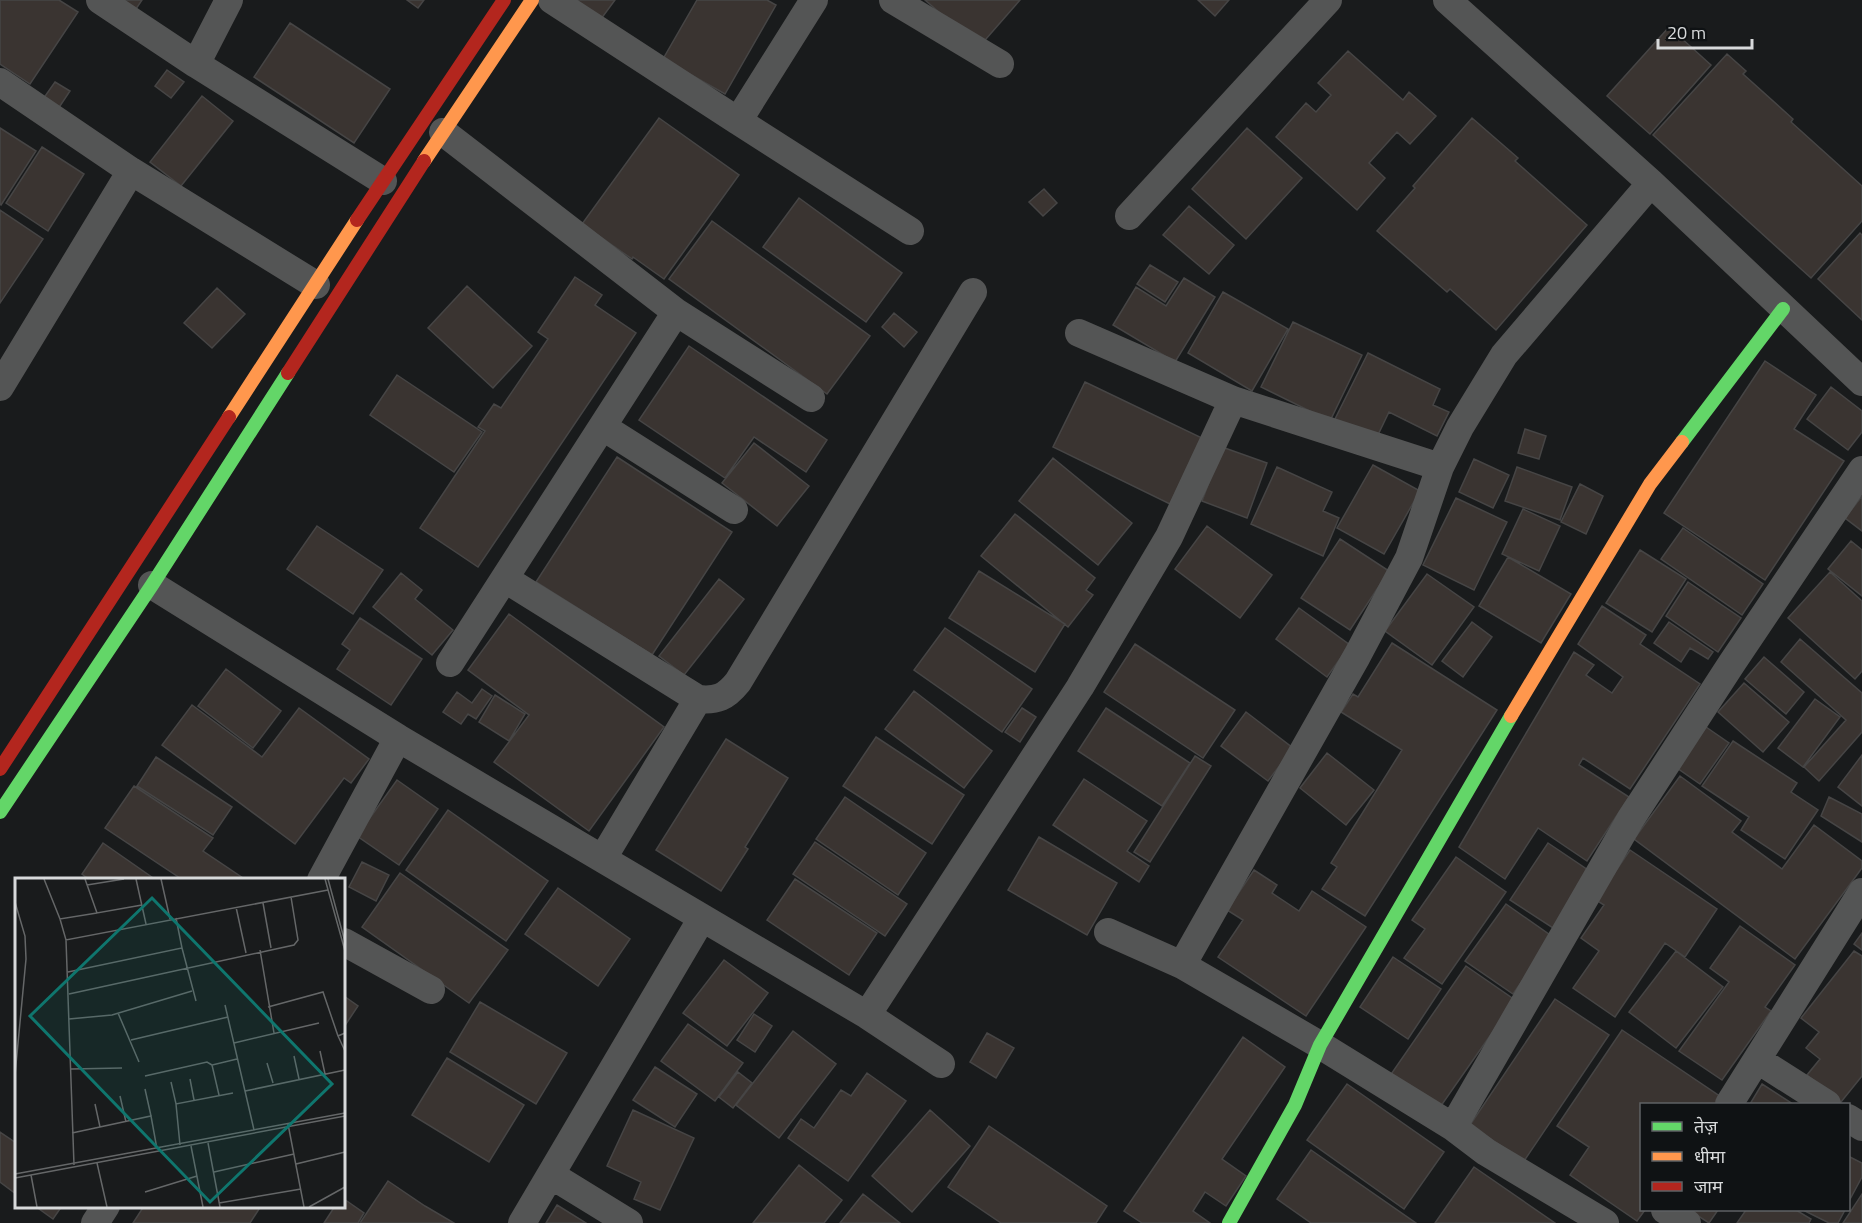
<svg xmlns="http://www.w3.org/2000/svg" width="1862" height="1223" font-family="'Titillium Web','Noto Sans Devanagari',sans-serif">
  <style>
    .building { fill: #3a3431; stroke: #464545; stroke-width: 1.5 }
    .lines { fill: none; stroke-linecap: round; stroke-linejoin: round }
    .street { stroke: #545555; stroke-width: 28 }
    .fast { stroke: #63d668; stroke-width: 14 }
    .slow { stroke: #ff974d; stroke-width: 14 }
    .jam { stroke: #b3261e; stroke-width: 14 }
    .inset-road { fill: none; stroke: #656768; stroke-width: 1.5 }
    .view { fill: #0f766e; fill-opacity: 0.15; stroke: #0f766e; stroke-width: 3 }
    .inset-edge { fill: none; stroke: #d8dadb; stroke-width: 3 }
  </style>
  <rect width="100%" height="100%" fill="#191b1c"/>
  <path class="building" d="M0 0H59L78 12 30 84 0 64Z
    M123 0H142L136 9Z
    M407 0H424L418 8Z
    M576 0H615L601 19Z
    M697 0H767L776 5 725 94 663 59Z
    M925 0H1020L979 47Z
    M1198 0H1229L1215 16Z
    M290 23 390 89 354 143 254 77Z
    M1669 27 1711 65 1650 134 1607 96Z
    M1348 51 1403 100 1409 92 1436 116 1410 144 1397 132 1369 163 1385 178 1357 210 1276 137 1306 103 1316 112 1331 95 1318 83Z
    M1727 54 1746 71 1743 74 1793 119 1791 122 1862 186V221L1811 278 1653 135Z
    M167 70 184 82 171 98 155 86Z
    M55 82 70 91 58 109 43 99Z
    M202 96 233 121 181 186 150 162Z
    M659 118 739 175 664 279 633 257 632 259 582 224Z
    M1472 118 1518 158 1515 161 1587 225 1496 330 1450 289 1447 292 1377 231 1415 188 1413 186Z
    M0 128 36 151 1 205 0 204Z
    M1247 128 1302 178 1246 239 1192 189Z
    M42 147 84 174 48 231 6 203Z
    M1044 189 1057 203 1043 216 1029 202Z
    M799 198 902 273 866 322 763 247Z
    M1189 206 1234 245 1209 274 1163 235Z
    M0 210 43 239 0 303Z
    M712 221 870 336 827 394 669 279Z
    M1860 233 1862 235V320L1818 279Z
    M1150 265 1178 282 1165 302 1137 284Z
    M575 277 602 295 595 305 636 333 478 567 420 528 485 431 478 427 494 404 501 408 548 339 538 332Z
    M1184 278 1215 297 1175 362 1113 325 1136 287 1166 306Z
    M467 286 532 346 493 388 428 328Z
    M217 288 245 314 212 348 184 323Z
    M1223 292 1288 329 1252 391 1188 353Z
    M894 313 917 332 904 347 882 327Z
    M1293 322 1362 355 1330 421 1261 387Z
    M689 346 827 440 806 472 754 437 725 478 639 420Z
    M1368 353 1440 389 1433 405 1449 412 1437 436 1389 412 1375 441 1334 421Z
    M1765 361 1816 395 1794 429 1844 461 1765 580 1664 513Z
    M397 375 482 432 454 472 370 415Z
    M1085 382 1202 438 1170 504 1053 447Z
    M1831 387 1862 411V432L1848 450 1807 419Z
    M1525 429 1546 436 1539 459 1518 453Z
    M754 443 809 486 777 526 722 483Z
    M1222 447 1267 463 1247 518 1202 501Z
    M617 457 732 532 652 655 536 582Z
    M1053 458 1132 523 1098 565 1019 501Z
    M1474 459 1509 475 1493 508 1459 492Z
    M1373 465 1420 491 1384 554 1337 528Z
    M1277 467 1332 492 1323 511 1339 518 1323 556 1251 524Z
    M1517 467 1572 487 1560 520 1505 501Z
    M1580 484 1603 496 1586 534 1561 522Z
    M1862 496V531L1845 518Z
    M1456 498 1507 522 1474 590 1423 565Z
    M1523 509 1560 526 1539 571 1502 554Z
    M1015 514 1095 578 1086 590 1093 595 1068 627 981 556Z
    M317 526 383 570 353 614 287 569Z
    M1207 526 1272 575 1240 618 1175 569Z
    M1683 528 1763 584 1742 615 1661 559Z
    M1340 539 1389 571 1350 630 1301 598Z
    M1851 541 1862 550V596L1828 569Z
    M1640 550 1686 579 1652 632 1606 603Z
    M1508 557 1571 594 1541 643 1479 606Z
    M979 571 1065 624 1035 672 949 618Z
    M1830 572 1862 601V671L1855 679 1788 618Z
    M401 573 422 590 415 599 453 630 432 655 373 607Z
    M1427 574 1474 607 1432 665 1385 631Z
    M719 579 744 599 684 675 659 656Z
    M1688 582 1741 618 1718 652 1666 616Z
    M1602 606 1646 635 1640 644 1700 684 1630 789 1583 758 1579 765 1629 797 1587 861 1538 828 1505 879 1459 847 1574 652 1594 665 1586 675 1612 693 1623 677 1578 644Z
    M1299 608 1350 645 1327 677 1276 639Z
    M509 614 664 727 589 831 494 762 529 715 468 670Z
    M360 618 422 659 391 705 337 669 350 650 342 644Z
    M1472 622 1492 637 1463 677 1442 661Z
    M1669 622 1713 652 1708 659 1690 648 1681 662 1654 643Z
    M945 628 1032 689 1002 732 914 670Z
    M1800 639 1862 693V732L1819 781 1804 767 1846 720 1781 662Z
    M1392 643 1497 710 1365 916 1322 889 1337 867 1331 863 1402 750 1341 712 1353 694 1358 697Z
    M1135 644 1235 710 1203 758 1104 692Z
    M1764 657 1804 692 1786 714 1745 679Z
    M226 669 281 711 253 748 198 706Z
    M1744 683 1789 722 1763 752 1718 712Z
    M482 689 492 696 476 719 468 714 461 724 443 712 457 692 472 703Z
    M914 691 992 751 964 788 885 729Z
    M495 695 525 714 509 741 479 722Z
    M1815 699 1840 717 1803 767 1778 748Z
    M192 705 262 757 299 708 369 759 351 783 344 778 295 844 162 745Z
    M1022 708 1036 717 1020 742 1005 732Z
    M1106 708 1190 763 1162 806 1078 751Z
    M1246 712 1293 748 1268 781 1221 746Z
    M1706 727 1729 743 1700 784 1677 768Z
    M876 737 964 795 932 844 843 786Z
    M726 739 788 778 745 847 748 849 721 891 656 850Z
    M1733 741 1797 783 1791 792 1818 810 1785 859 1741 830 1749 817 1702 786Z
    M1327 753 1374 790 1346 825 1300 788Z
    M1862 755V806L1838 787Z
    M1195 756 1211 766 1150 862 1134 852Z
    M156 757 232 807 213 835 137 786Z
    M1680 776 1741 821 1732 832 1782 869 1814 825 1862 861V868L1795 959 1634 839Z
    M1084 779 1147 821 1127 851 1149 866 1139 882 1053 825Z
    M397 780 438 809 399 865 357 836Z
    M134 786 213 838 203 851 246 880H183L105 828Z
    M845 797 926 853 898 895 816 839Z
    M1829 797 1862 814V842L1821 816Z
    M448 810 548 881 506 941 406 870Z
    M1039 837 1117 883 1087 935 1008 890Z
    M815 842 907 904 885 936 793 874Z
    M103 843 156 880H90L82 874Z
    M1548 843 1591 872 1553 928 1510 900Z
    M1630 850 1717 909 1685 957 1665 943 1615 1017 1573 988 1599 951 1581 938 1604 905 1596 900Z
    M1456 857 1506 892 1442 984 1404 958 1425 929 1412 920Z
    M362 862 389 875 376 901 349 887Z
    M1254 870 1277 885 1272 893 1299 911 1312 891 1366 927 1306 1016 1218 957 1243 920 1227 910Z
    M400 873 508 950 469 1003 362 927Z
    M795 879 877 933 849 975 767 920Z
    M558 888 630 939 598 986 525 934Z
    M1506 904 1553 937 1513 994 1465 961Z
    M1740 926 1795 965 1765 1007 1771 1011 1722 1080 1679 1051 1729 982 1710 968Z
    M1862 933V950L1854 944Z
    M1676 951 1723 987 1676 1048 1629 1012Z
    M1854 951 1862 956V1076L1841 1102 1807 1075 1820 1059 1806 1048 1819 1032 1801 1018Z
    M1393 957 1441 989 1408 1039 1360 1007Z
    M724 960 768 993 727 1046 683 1013Z
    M1466 966 1515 1000 1436 1113 1387 1080Z
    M344 996 358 1006 344 1027Z
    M1555 999 1609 1035 1524 1161 1470 1125Z
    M480 1002 567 1053 536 1104 450 1052Z
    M754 1014 772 1026 755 1052 737 1040Z
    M688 1024 743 1063 715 1101 661 1061Z
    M1622 1030 1724 1099 1720 1104H1642V1210H1645L1637 1221 1570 1175 1589 1147 1557 1126Z
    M793 1031 836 1064 779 1138 736 1105Z
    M987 1033 1014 1048 996 1078 970 1062Z
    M1243 1037 1285 1067 1222 1159 1246 1176 1226 1206 1205 1192 1193 1211 1210 1223H1142L1124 1211Z
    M447 1058 524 1105 489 1162 412 1115Z
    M655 1067 697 1094 675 1127 633 1100Z
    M738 1072 752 1083 733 1108 719 1097Z
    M867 1073 906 1101 848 1181 788 1138 801 1119 814 1128 841 1090 851 1096Z
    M1347 1084 1444 1152 1404 1209 1307 1140Z
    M1762 1084 1793 1104H1750Z
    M633 1110 694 1138 660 1210 634 1199 641 1182 607 1166Z
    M930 1110 970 1146 912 1212 872 1176Z
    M989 1126 1107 1206 1096 1223H1001L948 1187Z
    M0 1132 16 1143V1194L0 1182Z
    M1311 1150 1416 1223H1311L1277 1199Z
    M1848 1156 1862 1163V1177L1848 1203Z
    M799 1165 842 1200 824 1223H753Z
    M1474 1167 1555 1223H1435Z
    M388 1181 425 1206 454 1223H360Z
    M863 1194 900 1223H840Z
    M1862 1194V1223H1843Z
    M344 1199 364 1213 358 1223H324L335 1206H344Z
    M557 1205 586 1223H546Z
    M35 1206H62L53 1219Z
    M144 1206H261L250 1223H133Z
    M1689 1210H1718L1709 1223Z
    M1746 1210H1796L1811 1219 1809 1223H1737Z
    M1803 1210H1845L1838 1223H1829Z"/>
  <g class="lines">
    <path class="street" d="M100 0 196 64 383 181
      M552 0 738 121 814 0
      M893 0 1000 64
      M1447 0 1651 183 1862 382
      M196 64 229 0
      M0 82 131 171 316 285
      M738 121 910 231
      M443 132 676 312
      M1129 216 1328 0
      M1079 333 1233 400 1440 467
      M0 387 131 171
      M603 427 734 510
      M505 579 698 699 603 858
      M152 585 398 738
      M450 663 676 312 811 398
      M698 699C717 701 726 697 738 682L973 292
      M321 880 398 738 867 1015 941 1064
      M1108 932 1182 965 1320 1045 1453 1127
      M344 942 431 990
      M1182 965 1357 656 1409 558 1440 467 1460 427 1504 355 1651 183
      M867 1015 1080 687 1169 537 1233 400
      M1758 1060 1827 1104
      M1729 1104 1862 892
      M1848 1118 1862 1127
      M551 1175 629 1223
      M1665 1210 1687 1223
      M95 1223 106 1206
      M522 1223 702 918
      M1605 1223 1486 1152 1453 1127 1630 820 1732 663 1862 470"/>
    <path class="fast" d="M1682 442 1783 309
      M0 812 152 585 288 373
      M1229 1223 1295 1105 1320 1045 1511 716"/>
    <path class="slow" d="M424 161 532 0
      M229 417 357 220
      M1511 716 1650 484 1682 442"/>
    <path class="jam" d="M357 220 504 0
      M288 373 424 161
      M0 769 229 417"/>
  </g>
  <g transform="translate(15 878)">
    <rect width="330" height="330" fill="#191b1c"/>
    <path class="inset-road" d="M29 1 45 41 82 35M70 1 82 35 127 27M121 1 131 46M146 1 155 41M310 1 330 73M313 1 330 64M72 7 109 1M0 24 10 58 11 81 0 197M248 25 256 70M221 29 231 75M45 41 51 62 313 12M51 62 59 287M167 70 181 123M245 72 259 155M53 94 167 70 161 40M54 116 279 67 283 62 276 19M210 127 230 213 330 192M253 129 308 114 323 158M103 135 124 184M54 141 97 137 177 113M330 155 323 158 330 173M116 162 213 139M219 165 304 145M305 173 310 196M279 178 284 201M252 185 258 205M56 191 107 190M130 198 192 184 197 187M175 201 179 222M156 204 161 226 218 215M130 211 136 238M230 213 239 252M204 217 197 187 222 181M105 218 111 244M80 226 85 249M161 226 165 267M273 246 289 329M57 255 136 238 142 271M193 265 205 329M176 268 188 329M82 285 92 329M281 286 330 274M199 294 279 276M0 296 330 235M16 297 22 329M0 300 330 238M130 314 182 298M204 325 286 311M294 329 330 309"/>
    <path class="view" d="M137 20 317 206 195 324 15 138Z"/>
    <rect width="330" height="330" class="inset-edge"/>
  </g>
  <rect x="1640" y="1103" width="210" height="108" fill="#0f1214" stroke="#5f6264" stroke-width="1.5"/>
  <rect x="1652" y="1122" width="30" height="9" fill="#63d668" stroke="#5f6264" stroke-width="1.5"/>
  <text x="1694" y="1133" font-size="18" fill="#d8dadb">तेज़</text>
  <rect x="1652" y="1152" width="30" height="9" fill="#ff974d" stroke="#5f6264" stroke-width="1.5"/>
  <text x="1694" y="1163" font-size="18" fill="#d8dadb">धीमा</text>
  <rect x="1652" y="1182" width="30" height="9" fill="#b3261e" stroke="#5f6264" stroke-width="1.5"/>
  <text x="1694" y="1193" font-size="18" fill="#d8dadb">जाम</text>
  <path d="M1658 39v9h94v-9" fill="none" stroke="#d8dadb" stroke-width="3"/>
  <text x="1667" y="39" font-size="18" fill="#d8dadb" stroke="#0f1214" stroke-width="4.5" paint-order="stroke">20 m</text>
</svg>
